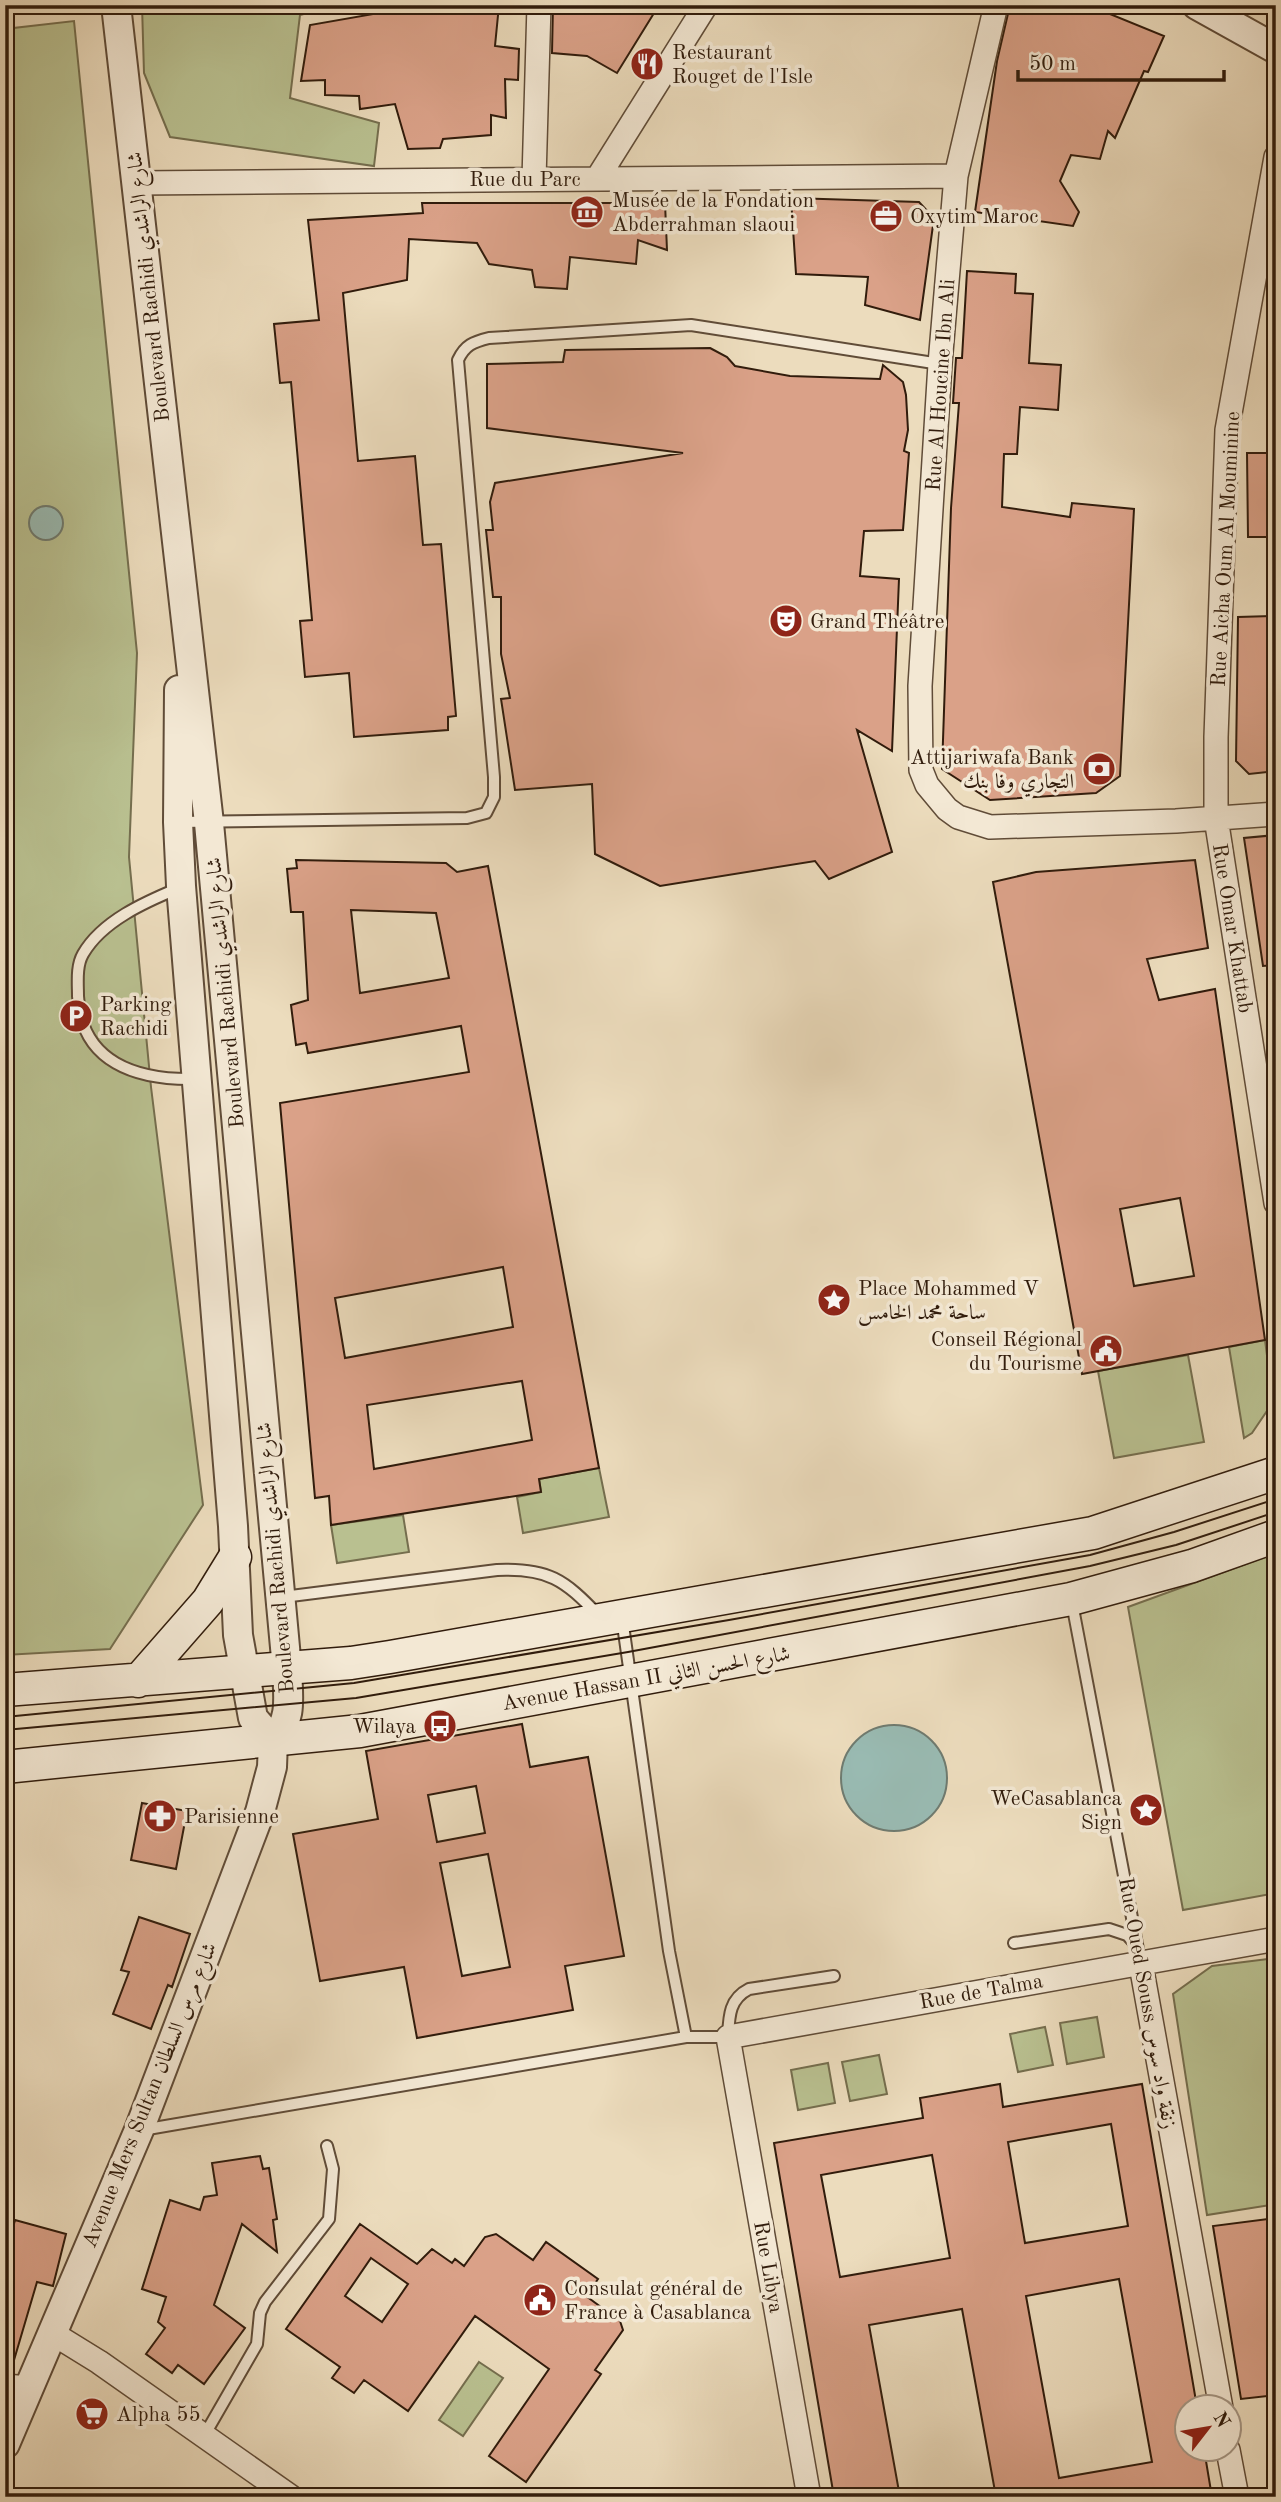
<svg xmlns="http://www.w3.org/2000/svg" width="1281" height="2502" font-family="'Old Standard TT',Amiri,serif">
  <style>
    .green { fill: #b9c090; stroke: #756e4e; stroke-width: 2 }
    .water { fill: #99bbb3; stroke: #6f7b70; stroke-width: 2 }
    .building { fill: #daa188; stroke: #311c0c; stroke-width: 2; fill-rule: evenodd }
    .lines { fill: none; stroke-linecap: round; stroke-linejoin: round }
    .service-casing { stroke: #604c38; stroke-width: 14 }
    .minor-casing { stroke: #604c38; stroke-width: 26 }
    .tertiary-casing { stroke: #604c38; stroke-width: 32 }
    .secondary-casing { stroke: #311c0c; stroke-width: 35 }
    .service { stroke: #f3e8d4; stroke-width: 10 }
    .minor { stroke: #f3e8d4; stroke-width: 23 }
    .tertiary { stroke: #f3e8d4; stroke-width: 28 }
    .secondary { stroke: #f3e8d4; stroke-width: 32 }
    .tram { stroke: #311c0c; stroke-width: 2 }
    .labels { text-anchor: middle; stroke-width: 7; stroke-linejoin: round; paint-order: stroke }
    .poi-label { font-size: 21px; fill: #311c0c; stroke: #f3e8d4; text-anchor: start }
    .street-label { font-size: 21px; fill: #311c0c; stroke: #f3e8d4 }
  </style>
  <rect width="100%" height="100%" fill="#ecdcbd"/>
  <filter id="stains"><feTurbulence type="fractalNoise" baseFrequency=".00286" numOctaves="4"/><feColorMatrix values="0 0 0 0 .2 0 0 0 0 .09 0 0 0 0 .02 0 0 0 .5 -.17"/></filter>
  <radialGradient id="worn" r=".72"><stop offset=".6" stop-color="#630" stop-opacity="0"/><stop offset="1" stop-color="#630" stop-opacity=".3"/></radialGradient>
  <path class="green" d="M142 5H337L300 15 290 98 379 123 374 166 170 137 144 73Z
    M74 21 137 653 129 857 151 1087 203 1505 110 1649 5 1655V29Z
    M1265 1340 1273 1402 1252 1433 1244 1438 1229 1347Z
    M1188 1355 1204 1442 1114 1458 1098 1371Z
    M599 1468 609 1517 523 1533 517 1497 541 1492 539 1479Z
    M403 1515 409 1552 337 1563 331 1525Z
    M1276 1553V1893L1183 1910 1128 1607Z
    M1276 1958V2204L1207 2215 1173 1994 1212 1966Z
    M1097 2017 1104 2057 1067 2064 1060 2023Z
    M1045 2027 1053 2065 1018 2072 1010 2034Z
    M879 2055 887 2094 850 2101 842 2062Z
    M828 2063 835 2103 798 2110 791 2070Z
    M479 2362 503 2378 463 2436 439 2420Z"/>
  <path class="water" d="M29 523a17 17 0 1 1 34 0a17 17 0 1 1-34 0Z
    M841 1778a53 53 0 1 1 106 0a53 53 0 1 1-106 0Z"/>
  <path class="building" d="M385 5H499L495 46 519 49 518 80 505 79 506 118 491 115V135L443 139 440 148 408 149 395 104 360 109 359 96 325 95V80L301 81 310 25 385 12Z
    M553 5H659L617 73 587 56 552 53Z
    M1010 5H1088L1164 36 1148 72 1144 71 1115 138 1108 131 1100 159 1071 155 1060 181 1079 212 1073 226 975 212 997 61Z
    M791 198 919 202 934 218 920 320 865 305 868 277 796 274Z
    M422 203H665L667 250 638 240 636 264 570 257 567 289 535 287 532 270 489 264 477 243 409 239 407 280 343 293 358 461 415 456 423 545 441 544 456 716 448 717V730L354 737 349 673 305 677 300 621 312 620 291 382 280 383 274 324 319 320 308 220 423 213Z
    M967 271 1016 274 1015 293 1033 294 1029 363 1061 365 1058 410 1020 407 1017 454H1004L1002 507 1070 517 1072 503 1134 509 1120 776 1096 793 990 800 942 769 951 508 959 403H953L956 358H962Z
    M710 348 727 357 735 366 790 376 880 379 883 365 903 382 906 395 908 430 904 451 909 453 903 530 864 531 860 576 899 579 892 751 857 730 892 852 829 879 815 861 660 886 595 854 592 784 515 790 501 699 510 698 501 654V597H493L486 530H493L490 502 495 483 683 453 487 428V364L563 362 565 350Z
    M1247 453H1276V537H1248Z
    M1276 616V771L1249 774 1236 761 1238 617Z
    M1276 835V965L1263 966 1244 838Z
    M296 860 446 863 457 872 488 866 599 1468 539 1479 541 1492 331 1525 329 1496 315 1498 280 1103 469 1072 461 1026 308 1053 306 1043 296 1045 291 1005 308 1000 303 912H291L287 869 297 868ZM351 910 436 913 449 978 360 993ZM503 1267 513 1327 345 1358 335 1298ZM522 1381 532 1440 374 1469 367 1405Z
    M1195 860 1208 948 1147 959 1159 1000 1215 989 1265 1340 1082 1374 993 882 1036 872ZM1180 1198 1194 1276 1134 1286 1120 1209Z
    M522 1724 530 1767 588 1757 624 1956 565 1966 573 2010 417 2038 404 1967 320 1981 293 1834 378 1819 366 1751ZM476 1786 485 1833 437 1842 428 1795ZM488 1854 510 1967 462 1976 440 1863Z
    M142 1803 187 1811 176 1869 131 1860Z
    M139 1917 190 1934 172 1987 168 1985 151 2029 113 2014 129 1972 121 1970Z
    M1000 2084 1003 2107 1142 2084 1197 2407H1186V2449H1204L1212 2497H996L962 2309 869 2325 900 2497H834L774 2143 923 2118 920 2098ZM1111 2124 1128 2226 1025 2243 1008 2142ZM932 2155 950 2258 840 2277 821 2175ZM1119 2279 1152 2462 1059 2478 1026 2296Z
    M260 2156 263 2169 269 2168 277 2219 273 2220 277 2252 242 2224 214 2305 245 2328 204 2384 178 2365 172 2373 146 2354 165 2328 158 2322 166 2297 142 2289 170 2200 200 2210 204 2197 217 2195 212 2163Z
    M1276 2218V2395L1241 2399 1213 2226Z
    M15 2220 66 2234 53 2286 37 2282 12 2367 5 2366V2257Z
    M360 2224 417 2264 432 2249 452 2263 455 2259 464 2266 485 2237 496 2234 533 2260 546 2242 598 2279 586 2296 620 2321 623 2330 595 2370 601 2374 526 2482 489 2456 549 2369 475 2316 408 2411 364 2380 354 2393 332 2378 340 2367 286 2329ZM371 2258 408 2284 382 2322 345 2296Z"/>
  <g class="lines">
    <defs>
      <path id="service" d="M178 822 467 818 486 813 494 797V777L458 360C465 345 473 342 489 338L691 325 940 364
        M179 888C145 902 102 921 83 954 76 966 78 983 78 996 81 1063 137 1080 194 1079
        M283 1597 497 1570C548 1568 564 1579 599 1616
        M1072 1603 1141 1965
        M622 1618 669 1951 686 2037
        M1014 1943 1109 1929 1127 1935 1137 1946
        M142 2130 686 2037H728C729 2017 729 1999 749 1989L834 1976
        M204 2436 257 2344 260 2313 265 2302 329 2219 333 2169 327 2146"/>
      <path id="minor" d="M996 5 956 176 940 364 920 686 921 770 927 785 947 809 958 817 990 827 1176 821 1276 814
        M1276 157 1227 430 1216 737V818L1276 1203
        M534 179 539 5
        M597 179 706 5
        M137 183 956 176
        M1141 1965 1221 2408
        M52 2333 99 2362 291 2497
        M5 2386 29 2388
        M1228 2450 1237 2497
        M809 2497 728 2037 1276 1939"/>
      <path id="tertiary" d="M116 5 209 823 287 1669C288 1696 293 1720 273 1741
        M1197 5 1276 49
        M179 690 178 822 181 886 233 1526 238 1635 253 1718 273 1741
        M5 2444 139 2130 260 1812 272 1767 273 1741"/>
      <path id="secondary" d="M138 1681 208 1601 235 1557
        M5 1690 351 1663 390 1657 1093 1533 1276 1473
        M5 1767 360 1731 1071 1599 1192 1566 1276 1536"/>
    </defs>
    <use href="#service" class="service-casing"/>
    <use href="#minor" class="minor-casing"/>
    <use href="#tertiary" class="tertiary-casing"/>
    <use href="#secondary" class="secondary-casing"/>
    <use href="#service" class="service"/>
    <use href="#minor" class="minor"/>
    <use href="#tertiary" class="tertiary"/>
    <use href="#secondary" class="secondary"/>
    <path class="tram" d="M5 1717 354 1683 729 1620 1090 1555 1174 1532 1276 1499
      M5 1730 356 1698 628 1652 1090 1566 1176 1545 1276 1512"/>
  </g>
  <defs>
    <symbol id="restaurant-disc" viewBox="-11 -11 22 22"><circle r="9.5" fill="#8f2418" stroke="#f3e8d4"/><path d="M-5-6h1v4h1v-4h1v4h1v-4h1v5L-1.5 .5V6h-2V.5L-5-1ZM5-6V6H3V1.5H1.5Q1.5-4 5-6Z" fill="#fff"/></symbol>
    <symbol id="museum-disc" viewBox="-11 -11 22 22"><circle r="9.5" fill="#8f2418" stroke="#f3e8d4"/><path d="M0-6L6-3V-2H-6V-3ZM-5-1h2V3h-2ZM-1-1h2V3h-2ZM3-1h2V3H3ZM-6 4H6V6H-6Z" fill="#fff"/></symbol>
    <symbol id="office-disc" viewBox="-11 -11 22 22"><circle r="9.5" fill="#8f2418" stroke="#f3e8d4"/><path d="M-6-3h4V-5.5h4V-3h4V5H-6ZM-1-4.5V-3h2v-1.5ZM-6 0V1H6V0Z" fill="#fff"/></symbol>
    <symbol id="theatre-disc" viewBox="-11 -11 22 22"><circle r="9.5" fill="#8f2418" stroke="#f3e8d4"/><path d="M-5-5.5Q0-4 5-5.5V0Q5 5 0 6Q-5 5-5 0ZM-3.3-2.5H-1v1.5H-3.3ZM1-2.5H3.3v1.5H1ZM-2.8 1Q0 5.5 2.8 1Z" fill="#fff"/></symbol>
    <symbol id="bank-disc" viewBox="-11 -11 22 22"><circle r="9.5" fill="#8f2418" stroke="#f3e8d4"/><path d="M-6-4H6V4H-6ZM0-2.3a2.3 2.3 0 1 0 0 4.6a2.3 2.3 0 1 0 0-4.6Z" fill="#fff"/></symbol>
    <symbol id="parking-disc" viewBox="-11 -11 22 22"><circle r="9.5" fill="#8f2418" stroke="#f3e8d4"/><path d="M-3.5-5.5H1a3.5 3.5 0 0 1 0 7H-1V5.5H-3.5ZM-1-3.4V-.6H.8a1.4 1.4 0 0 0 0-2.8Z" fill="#fff"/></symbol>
    <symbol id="sight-disc" viewBox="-11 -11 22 22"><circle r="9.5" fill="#8f2418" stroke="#f3e8d4"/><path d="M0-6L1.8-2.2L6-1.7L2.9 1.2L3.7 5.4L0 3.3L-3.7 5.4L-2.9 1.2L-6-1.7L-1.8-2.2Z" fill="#fff"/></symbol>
    <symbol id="civic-disc" viewBox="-11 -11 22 22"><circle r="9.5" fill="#8f2418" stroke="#f3e8d4"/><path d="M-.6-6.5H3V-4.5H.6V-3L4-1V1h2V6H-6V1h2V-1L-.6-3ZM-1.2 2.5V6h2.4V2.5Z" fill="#fff"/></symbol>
    <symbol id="bus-disc" viewBox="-11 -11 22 22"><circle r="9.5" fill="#8f2418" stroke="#f3e8d4"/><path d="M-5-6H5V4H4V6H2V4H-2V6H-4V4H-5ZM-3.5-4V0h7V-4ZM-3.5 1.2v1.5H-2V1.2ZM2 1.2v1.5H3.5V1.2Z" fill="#fff"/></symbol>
    <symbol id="pharmacy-disc" viewBox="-11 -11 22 22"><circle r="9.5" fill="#8f2418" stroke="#f3e8d4"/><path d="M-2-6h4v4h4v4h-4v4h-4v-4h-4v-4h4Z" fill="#fff"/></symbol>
    <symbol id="supermarket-disc" viewBox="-11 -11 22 22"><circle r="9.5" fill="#8f2418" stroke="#f3e8d4"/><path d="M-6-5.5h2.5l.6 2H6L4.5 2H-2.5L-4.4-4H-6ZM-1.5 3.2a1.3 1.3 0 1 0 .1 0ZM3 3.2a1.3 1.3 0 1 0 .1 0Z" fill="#fff"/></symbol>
  </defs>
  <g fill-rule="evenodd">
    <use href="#restaurant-disc" x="628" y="45" width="38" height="38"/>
    <use href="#museum-disc" x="568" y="193" width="38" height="38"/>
    <use href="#office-disc" x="867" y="197" width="38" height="38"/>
    <use href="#theatre-disc" x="767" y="602" width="38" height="38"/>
    <use href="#bank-disc" x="1080" y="750" width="38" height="38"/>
    <use href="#parking-disc" x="57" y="997" width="38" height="38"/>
    <use href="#sight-disc" x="815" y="1281" width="38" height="38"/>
    <use href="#civic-disc" x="1087" y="1332" width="38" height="38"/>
    <use href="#bus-disc" x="421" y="1707" width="38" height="38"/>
    <use href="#sight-disc" x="1127" y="1791" width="38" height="38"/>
    <use href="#pharmacy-disc" x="141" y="1797" width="38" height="38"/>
    <use href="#civic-disc" x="521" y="2281" width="38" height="38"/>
    <use href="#supermarket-disc" x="73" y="2395" width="38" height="38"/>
  </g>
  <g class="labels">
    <g class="poi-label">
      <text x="672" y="59">Restaurant<tspan x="672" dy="24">Rouget de l'Isle</tspan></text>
      <text x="612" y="207">Musée de la Fondation<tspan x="612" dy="24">Abderrahman slaoui</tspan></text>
      <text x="910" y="223">Oxytim Maroc</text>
      <text x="810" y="628">Grand Théâtre</text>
      <text x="1074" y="764" text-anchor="end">Attijariwafa Bank<tspan x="1074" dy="24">التجاري وفا بنك</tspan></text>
      <text x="100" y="1011">Parking<tspan x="100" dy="24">Rachidi</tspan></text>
      <text x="858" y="1295">Place Mohammed V<tspan x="858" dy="24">ساحة محمد الخامس</tspan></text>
      <text x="1082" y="1346" text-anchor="end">Conseil Régional<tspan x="1082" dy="24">du Tourisme</tspan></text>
      <text x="416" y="1733" text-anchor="end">Wilaya</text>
      <text x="1122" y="1805" text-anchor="end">WeCasablanca<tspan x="1122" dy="24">Sign</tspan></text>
      <text x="184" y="1823">Parisienne</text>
      <text x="564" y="2295">Consulat général de<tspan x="564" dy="24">France à Casablanca</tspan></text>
      <text x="116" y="2421">Alpha 55</text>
    </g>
    <g class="street-label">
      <text x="525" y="186">Rue du Parc</text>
      <text transform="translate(148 287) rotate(-96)" y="7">Boulevard Rachidi شارع الراشدي</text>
      <text transform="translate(940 385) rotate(-86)" y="7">Rue Al Houcine Ibn Ali</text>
      <text transform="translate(1225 549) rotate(-87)" y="7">Rue Aicha Oum Al Mouminine</text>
      <text transform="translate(1233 928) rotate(81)" y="7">Rue Omar Khattab</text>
      <text transform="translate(225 993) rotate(-95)" y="7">Boulevard Rachidi شارع الراشدي</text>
      <text transform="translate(275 1558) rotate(-95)" y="7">Boulevard Rachidi شارع الراشدي</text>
      <text transform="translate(646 1678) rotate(-10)" y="7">Avenue Hassan II شارع الحسن الثاني</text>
      <text transform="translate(981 1991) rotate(-10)" y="7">Rue de Talma</text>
      <text transform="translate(1148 2003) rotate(80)" y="7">Rue Oued Souss زنقة واد سوس</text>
      <text transform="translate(149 2095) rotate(-68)" y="7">Avenue Mers Sultan شارع مرس السلطان</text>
      <text transform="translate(769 2267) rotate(80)" y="7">Rue Libya</text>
    </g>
  </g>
  <rect width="1281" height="2502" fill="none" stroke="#ecdcbd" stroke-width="28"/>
  <rect x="7" y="7" width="1267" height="2488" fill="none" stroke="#311c0c" stroke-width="3.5"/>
  <rect x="14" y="14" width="1253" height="2474" fill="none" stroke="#311c0c" stroke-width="2"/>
  <g transform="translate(1208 2428) rotate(59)"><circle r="33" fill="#f3e8d4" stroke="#a59684" stroke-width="2"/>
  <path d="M0-5L12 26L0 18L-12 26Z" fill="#8f2418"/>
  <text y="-10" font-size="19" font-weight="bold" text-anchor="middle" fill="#311c0c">N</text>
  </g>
  <path d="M1018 70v10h206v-10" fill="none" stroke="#311c0c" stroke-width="3.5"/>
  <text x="1029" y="70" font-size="21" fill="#311c0c" stroke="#f3e8d4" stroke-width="5" paint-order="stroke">50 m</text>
  <rect width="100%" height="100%" filter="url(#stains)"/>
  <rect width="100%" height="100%" fill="url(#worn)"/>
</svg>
